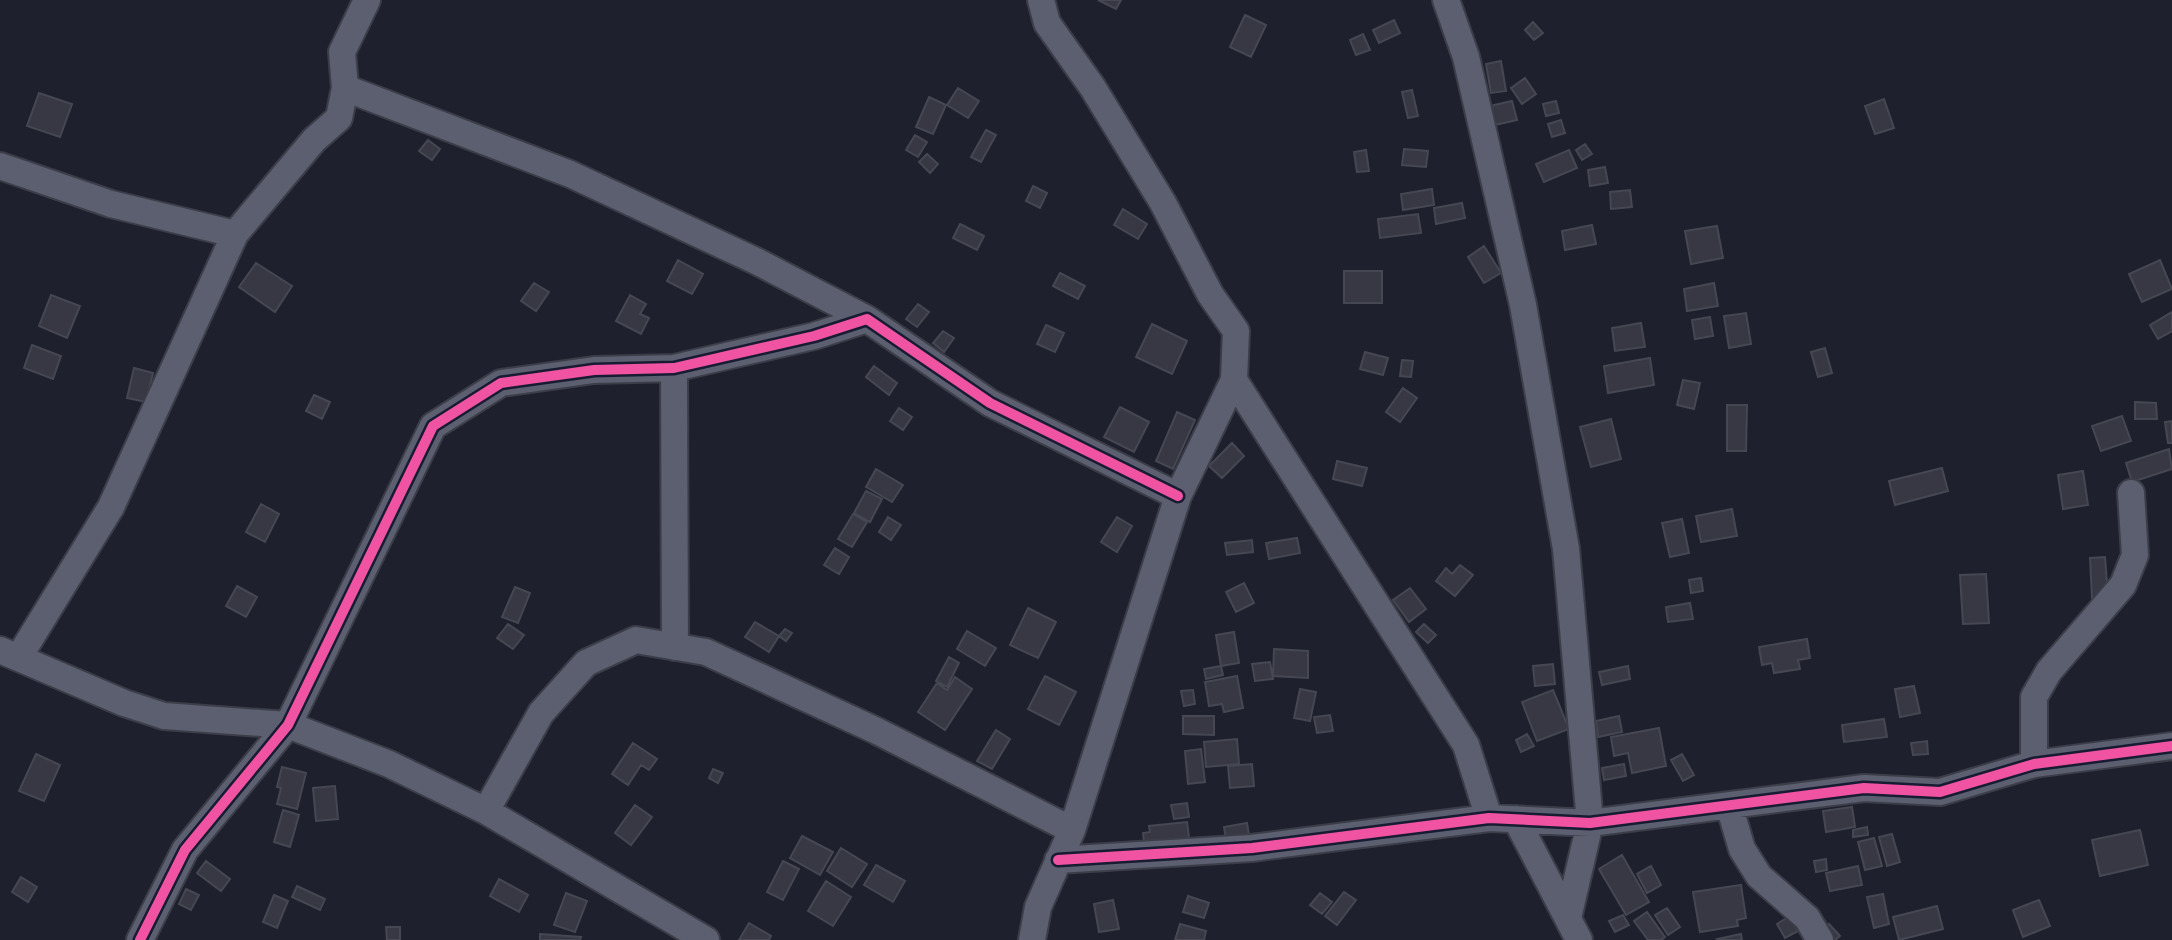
<svg xmlns="http://www.w3.org/2000/svg" width="2172" height="940" font-family="Mulish,sans-serif">
  <style>
    .building { fill: #373844; stroke: #454752; stroke-width: 2 }
    .lines { fill: none; stroke-linecap: round; stroke-linejoin: round }
    .street-casing { stroke: #3b3d48; stroke-width: 30 }
    .street { stroke: #5c5f6f; stroke-width: 26 }
    .cycleway-casing { stroke: #181c33; stroke-width: 15 }
    .cycleway { stroke: #f153a3; stroke-width: 10 }
  </style>
  <rect width="100%" height="100%" fill="#1e202d"/>
  <path class="building" d="M1098 0H1121L1116 9Z
    M1245 15 1266 25 1251 57 1230 47Z
    M1394 20 1400 33 1379 43 1373 30Z
    M1533 22 1543 33 1534 40 1525 30Z
    M1363 34 1370 50 1356 55 1350 40Z
    M1501 61 1506 91 1491 93 1486 64Z
    M1525 78 1536 94 1522 104 1511 88Z
    M958 88 979 101 968 118 947 105Z
    M1412 90 1418 116 1408 118 1402 92Z
    M39 93 72 104 60 137 27 126Z
    M929 97 946 105 933 134 916 127Z
    M1884 99 1894 128 1875 134 1865 106Z
    M1512 101 1517 120 1495 125 1490 106Z
    M1556 101 1559 113 1546 116 1543 104Z
    M1561 120 1565 133 1552 137 1548 124Z
    M986 130 996 135 981 162 971 157Z
    M915 135 927 142 918 157 906 150Z
    M428 140 440 149 432 160 419 151Z
    M1585 144 1592 154 1582 160 1576 150Z
    M1404 149 1428 151 1426 167 1402 165Z
    M1366 150 1369 171 1357 172 1354 152Z
    M1569 150 1577 168 1544 182 1536 164Z
    M927 154 938 164 930 173 919 162Z
    M1605 167 1608 183 1590 186 1588 170Z
    M1033 186 1047 193 1040 208 1026 201Z
    M1432 189 1434 205 1403 210 1401 194Z
    M1630 190 1632 207 1611 209 1610 192Z
    M1462 203 1465 218 1436 224 1434 208Z
    M1123 209 1147 224 1138 239 1114 225Z
    M1418 214 1421 233 1380 238 1378 219Z
    M960 224 984 236 977 250 953 238Z
    M1592 225 1596 244 1565 250 1562 231Z
    M1717 226 1723 258 1691 264 1685 231Z
    M1484 246 1501 273 1484 283 1468 257Z
    M678 260 703 274 692 294 667 281Z
    M2160 260 2172 289 2142 302 2129 274Z
    M256 263 292 286 275 312 239 287Z
    M1344 271H1382V303H1344Z
    M1060 273 1085 286 1078 299 1053 286Z
    M534 283 549 292 536 311 521 301Z
    M1714 283 1718 306 1687 311 1684 289Z
    M51 295 80 306 67 338 39 326Z
    M630 295 646 304 640 314 649 318 641 334 616 321Z
    M918 304 929 312 917 327 906 319Z
    M2172 312V331L2158 339 2150 325Z
    M1746 313 1751 344 1729 348 1724 316Z
    M1710 317 1713 336 1695 339 1692 320Z
    M1641 323 1645 347 1615 351 1612 328Z
    M1152 324 1187 341 1172 374 1136 357Z
    M1046 325 1064 333 1055 352 1037 344Z
    M943 331 954 338 944 352 933 343Z
    M32 345 61 356 53 379 24 368Z
    M1825 348 1832 373 1818 377 1811 352Z
    M1365 352 1388 358 1383 375 1360 369Z
    M1650 358 1654 385 1608 393 1604 366Z
    M1402 360 1413 361 1411 377 1400 376Z
    M874 366 897 383 889 395 866 377Z
    M134 368 153 373 146 402 127 398Z
    M1683 380 1700 383 1694 409 1677 405Z
    M1403 388 1417 398 1400 422 1386 412Z
    M314 395 330 402 322 419 306 411Z
    M2135 402 2156 403 2157 419H2135Z
    M1727 405H1747L1746 451H1727Z
    M1120 407 1149 422 1134 452 1104 437Z
    M899 408 912 417 903 430 890 421Z
    M1177 412 1195 420 1173 469 1156 461Z
    M2122 416 2131 441 2101 451 2092 426Z
    M1611 419 1621 459 1591 467 1580 427Z
    M2172 421V443H2168L2165 422Z
    M1232 443 1244 456 1222 478 1209 466Z
    M2169 449 2172 469 2132 482 2126 463Z
    M1337 461 1367 468 1362 486 1333 479Z
    M1942 468 1948 491 1895 505 1889 481Z
    M876 469 903 485 892 502 866 487Z
    M2083 471 2088 505 2063 509 2058 475Z
    M866 491 882 499 870 522 854 513Z
    M261 504 279 514 265 542 246 532Z
    M1732 509 1737 536 1701 542 1696 516Z
    M853 514 867 522 852 547 838 539Z
    M888 517 901 525 891 540 879 532Z
    M1117 517 1132 526 1117 552 1101 542Z
    M1682 519 1689 553 1670 557 1662 523Z
    M1297 538 1300 553 1269 559 1266 543Z
    M1252 540 1253 552 1227 555 1225 543Z
    M835 548 849 557 839 574 824 565Z
    M2105 557 2108 597 2092 598 2090 558Z
    M1460 565 1473 575 1455 596 1436 581 1446 568 1452 574Z
    M1986 574 1989 623 1963 624 1960 575Z
    M1701 578 1703 591 1691 593 1689 580Z
    M1244 583 1254 603 1236 612 1226 592Z
    M237 586 257 597 246 617 226 606Z
    M515 587 530 593 518 623 502 617Z
    M1410 588 1426 609 1409 622 1393 600Z
    M1690 603 1693 619 1668 622 1666 607Z
    M1028 608 1056 622 1038 658 1010 645Z
    M755 622 779 636 769 652 745 637Z
    M508 624 524 635 513 649 497 638Z
    M1424 624 1436 635 1428 643 1416 632Z
    M785 629 792 633 786 641 779 636Z
    M967 631 996 648 985 666 957 649Z
    M1234 632 1239 663 1221 666 1216 635Z
    M1807 639 1810 658 1798 660 1800 669 1774 673 1772 663 1762 665 1759 647Z
    M1274 649 1308 651V678L1273 676Z
    M949 657 959 663 947 687 936 681Z
    M1270 662 1273 679 1255 681 1252 664Z
    M1553 664 1555 684 1535 686 1533 666Z
    M1221 666 1223 675 1206 679 1204 669Z
    M1628 666 1630 679 1602 685 1599 672Z
    M1045 676 1076 692 1059 725 1028 709Z
    M1237 676 1243 708 1224 712 1222 704 1209 706 1205 682Z
    M955 677 972 689 945 730 918 712 937 683 947 690Z
    M1914 686 1920 713 1900 717 1895 689Z
    M1300 689 1316 692 1310 721 1294 718Z
    M1193 690 1195 704 1184 706 1181 691Z
    M1553 690 1569 729 1537 741 1522 702Z
    M1330 715 1333 731 1317 733 1314 717Z
    M1183 716H1214V735L1183 734Z
    M1619 716 1622 732 1598 737 1596 721Z
    M1884 719 1887 737 1844 742 1842 725Z
    M1659 728 1666 766 1632 773 1628 753 1614 756 1611 737Z
    M996 730 1010 739 992 769 977 761Z
    M1527 734 1534 746 1521 752 1516 740Z
    M1237 739 1239 764 1206 767 1204 742Z
    M1927 741 1928 754 1913 755 1911 743Z
    M633 743 657 759 649 770 641 765 628 785 612 774Z
    M1201 749 1205 782 1188 784 1185 751Z
    M36 754 60 765 44 801 19 791Z
    M1682 754 1694 775 1683 781 1671 760Z
    M1252 764 1254 786 1230 788 1228 766Z
    M1624 764 1626 776 1604 780 1602 768Z
    M282 767 306 773 297 809 277 804 281 788 277 787Z
    M713 769 723 773 718 783 709 778Z
    M335 786 338 819 316 821 313 788Z
    M1187 803 1189 817 1174 819 1171 805Z
    M635 805 652 817 631 845 615 833Z
    M1852 807 1855 827 1826 832 1823 811Z
    M283 810 299 815 290 847 274 842Z
    M1187 822 1190 845 1145 850 1143 833 1150 832 1149 826Z
    M1247 823 1249 835 1226 839 1224 827Z
    M1867 827 1868 835 1853 837V830Z
    M2140 830 2148 865 2100 876 2092 840Z
    M1892 834 1900 862 1887 866 1879 837Z
    M802 836 833 852 820 875 790 858Z
    M1874 838 1882 866 1865 870 1858 842Z
    M841 848 867 864 852 887 827 871Z
    M1622 855 1649 902 1626 915 1599 869Z
    M1826 859 1827 870 1816 872 1814 861Z
    M206 861 230 879 221 891 197 873Z
    M783 861 799 869 783 900 767 892Z
    M876 865 905 881 893 902 864 885Z
    M1651 866 1661 885 1647 893 1637 874Z
    M1858 866 1862 885 1830 891 1826 873Z
    M21 877 37 887 28 902 12 892Z
    M499 879 528 895 519 912 490 896Z
    M826 881 851 897 833 926 808 911Z
    M1741 885 1746 918 1737 920 1738 926 1700 932 1693 892Z
    M297 886 325 899 320 910 292 897Z
    M186 889 199 895 191 910 179 904Z
    M1344 892 1356 900 1337 925 1325 916Z
    M566 893 587 901 575 932 554 925Z
    M1320 893 1332 902 1322 914 1310 905Z
    M1883 894 1889 924 1874 928 1867 897Z
    M274 895 288 901 277 928 263 922Z
    M1188 896 1209 903 1204 918 1183 912Z
    M1113 900 1119 929 1099 932 1094 904Z
    M2039 900 2050 926 2023 937 2013 910Z
    M1937 906 1943 929 1899 940 1893 917Z
    M1667 908 1680 927 1668 935 1655 915Z
    M1647 912 1665 937 1661 940H1648L1634 921Z
    M1623 915 1629 925 1615 932 1609 921Z
    M1790 916 1798 931 1785 938 1777 924Z
    M749 923 771 936 769 940H739Z
    M1180 924 1206 931 1204 940H1175Z
    M1829 924 1840 936 1835 940H1822L1817 935Z
    M386 927H400V940H387Z
    M540 934 581 937 580 940H540Z
    M1741 934 1742 940H1718L1717 939Z"/>
  <g class="lines">
    <defs>
      <path id="street" d="M1446 0 1466 57 1523 305 1566 549 1590 823 1568 918
        M345 88 570 174 756 261 867 319
        M0 166 111 204 235 234
        M674 368 675 647
        M1234 380 1466 745 1489 818
        M0 650 124 703 164 716 288 725 389 764 486 811 706 940
        M19 657 111 507 235 234 314 140 339 118 345 88 342 52 367 0
        M2034 764V697L2049 671 2123 585 2135 555 2131 493
        M1729 805 1742 849 1759 876 1807 918 1820 940
        M486 811 541 713 586 663 636 640 706 652 877 731 1072 830
        M1516 819 1579 940
        M1058 860 1252 848 1489 818 1590 823 1864 788 1940 792 2034 764 2172 746
        M140 940 185 850 288 725 433 426 501 383 594 370 674 368 814 336 867 319 990 403 1178 496
        M1032 940 1038 907 1072 830 1178 496 1234 380 1236 331 1210 294 1163 203 1093 88 1047 23 1041 0"/>
    </defs>
    <use href="#street" class="street-casing"/>
    <use href="#street" class="street"/>
    <defs>
      <path id="cycleway" d="M1058 860 1252 848 1489 818 1590 823 1864 788 1940 792 2034 764 2172 746
        M140 940 185 850 288 725 433 426 501 383 594 370 674 368 814 336 867 319 990 403 1178 496"/>
    </defs>
    <use href="#cycleway" class="cycleway-casing"/>
    <use href="#cycleway" class="cycleway"/>
  </g>
</svg>
